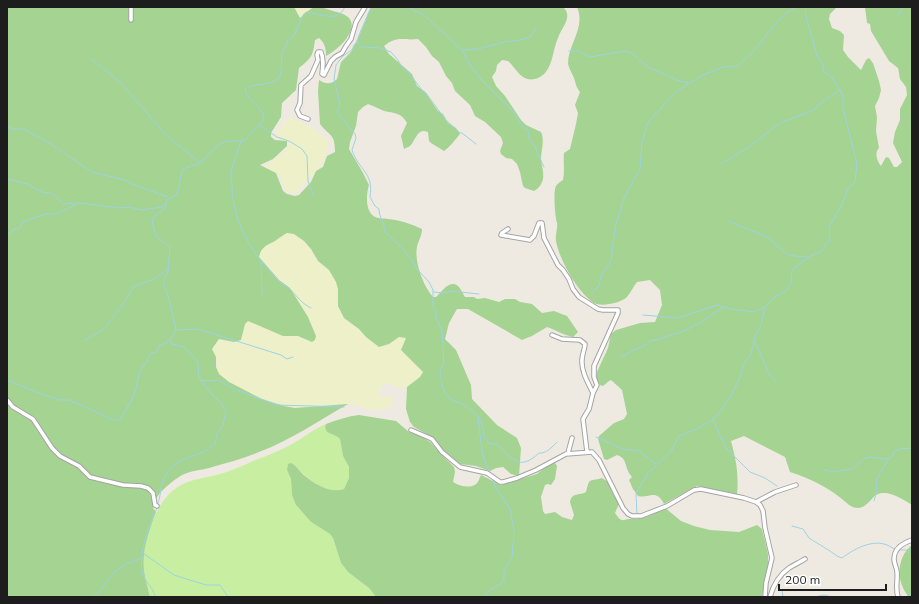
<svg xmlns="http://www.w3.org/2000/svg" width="919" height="604" font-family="Mulish,sans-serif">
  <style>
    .farmland { fill: #eef0ca }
    .grass { fill: #c8efa1 }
    .forest { fill: #a5d391 }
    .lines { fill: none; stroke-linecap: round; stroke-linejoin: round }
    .stream { stroke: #9dd3e2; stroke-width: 1 }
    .minor-casing { stroke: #a4a4a4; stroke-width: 5.5 }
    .minor { stroke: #fff; stroke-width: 3.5 }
  </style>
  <rect width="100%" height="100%" fill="#efeae1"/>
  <path class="farmland" d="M294 7H315L300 18Z
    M289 117 312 128 329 141 325 157 321 165 301 188 293 194 285 189 280 175 265 167 288 148 289 142 274 135Z
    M287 233 294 234 304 241 311 249 318 261 329 270 336 282 338 289 337 299 350 323 359 329 376 345 387 346 399 337 406 338 404 344 403 353 423 372 420 377 407 387 399 388 386 383 383 384 377 397H393L394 400 393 403 388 408 378 410 365 409 359 405 348 404 318 405 304 408 284 406 262 399 229 382 219 374 217 371V362L212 349 216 342 219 339 234 342 243 336 245 324 249 321 283 336H298L308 341 316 332 311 325 308 317 283 283 259 257 260 253 265 245 276 240Z"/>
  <path class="grass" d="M326 424 325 427 327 432 339 437 340 439 343 456 349 467V478L344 489C325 496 306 477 294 465L287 470 291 479 292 495 296 505 311 522 330 534 333 538 341 563 348 572 369 588 376 597H150C148 588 145 579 144 570 141 543 156 498 181 485 193 479 204 478 216 475 229 472 242 466 253 461 266 456 280 451 292 444 304 437 314 429 326 424Z"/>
  <path class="forest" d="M7 7H294L300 18C304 15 310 8 315 7 321 6 325 9 330 10 336 12 343 13 348 17 361 29 337 51 326 56 326 49 325 43 319 38L315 40C313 55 312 58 299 68L296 90 282 103 281 117 271 133V137L275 140 287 141V146L273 159 260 165 276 173 283 191 287 194 295 196 299 195 311 182 316 171 323 167 327 156 335 152C335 133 330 137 320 124L318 91 319 80C325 84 331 85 337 79L341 62 351 52 360 34 371 7H563C566 10 568 13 567 18 566 25 560 31 558 38 552 51 553 75 535 79 521 82 516 68 508 61L502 60 497 65 496 71 492 77 496 86 505 96 521 120 526 125 541 132C545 141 541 150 541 160 542 166 544 173 543 179 542 184 538 189 534 191L525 188 523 186 520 172 517 164 512 159 506 158 501 154 500 151 503 143 501 137 485 122 475 116 470 105 455 91 452 83 446 76 439 62 432 56 426 47 418 39C403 41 398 35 384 46L389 54 412 74 417 86 425 92 438 111 443 114 448 123 456 128 460 134C457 138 448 149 444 151L431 143 429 141 428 132C417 127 416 140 410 146L404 149 401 136 407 123C402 113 394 113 384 111 379 109 374 106 368 104L363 107 358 112 356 126 350 142 349 149 363 173 369 185C366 194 365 212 375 217 379 219 384 218 388 219 399 220 412 224 422 229 422 236 418 241 417 247 414 261 423 286 433 297H436C442 292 449 279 458 286 461 289 463 294 465 297H474L477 299 485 298 499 302 505 299H515L520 302 532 304 542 313 554 311 567 316 578 332 573 337C563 335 556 330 547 327L532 336 522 340 468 309H457L449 323 445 339 456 350 471 385 472 399 497 425 517 438 521 448 519 476 511 474 503 467 496 468 490 471 476 466 460 464 441 448 434 438 414 427 410 422 406 409 407 387 420 377 423 372 401 350 406 338 399 337 389 344 379 347 366 337 359 329 344 318 338 306V289L336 282 329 270 318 261 311 249 304 241 294 234 287 233C283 235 279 238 275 241 267 245 261 247 259 257L279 280 290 288 308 317 316 336 315 340 312 342 298 336H283L248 321 245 324 241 340 234 342 219 339 212 349 216 357V367L219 374 229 382 262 399 284 406 295 408 348 404C318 421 291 440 259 452 243 459 226 463 209 468 201 470 190 471 182 475 172 481 153 496 153 508L156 512C149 531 142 549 144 570 145 579 148 588 150 597H7Z
    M577 7H837L830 14 829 19 832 28 840 31 844 35 843 50 848 57 861 70 866 60 869 58 873 63 879 81 881 90 879 98 875 106 877 117 876 131 879 148C874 153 877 161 881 166L886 157 889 158 894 167H897L902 162 893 143 895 132 900 120V109L907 95 906 87 900 79 898 68 889 61 871 31 870 24 867 23 865 7H912V505C900 498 882 485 871 500 867 504 863 508 858 508 851 508 847 503 842 499 824 485 811 479 790 472L785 457 744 436 731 441C736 460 739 474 737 494L697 486 664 504C656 488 649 499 638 496L633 489 629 480 632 477C631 475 629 474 628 471 625 464 626 458 617 455L607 460 604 459 598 439 599 436 614 423 624 419 627 414 622 390 611 380 609 381 603 386 600 385 597 379V372L608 348 611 334 616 330 640 323 655 322 662 305 660 290 650 280 637 282C633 287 630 294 626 298 619 303 602 307 594 303 578 293 559 259 556 241 555 235 558 228 557 223 555 217 553 191 556 186 557 184 560 182 563 180 565 171 563 162 564 153L570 149 576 124 578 113 575 105 580 92C576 87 576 84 574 78 572 73 569 69 568 64 568 44 586 28 577 7Z
    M359 415 396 421 409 432 422 437 430 442 438 451 454 467 455 472 453 482C459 486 470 489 476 484 479 482 479 478 481 475L501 485 537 474 550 464 555 463 557 466 555 479 551 485 548 484 545 485 541 497 543 511 545 514 555 512 562 517 572 520 574 515 570 502C572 492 579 496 586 492 590 477 588 482 602 478L608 482 619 504 615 513C623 525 623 518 631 519 644 520 653 514 664 507L681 521 694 526 710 530 739 532 757 525 762 529 768 554V564L762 597H376L369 588 348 572 341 563 333 538 330 534 311 522 296 505 292 495 291 479 287 470 288 464 291 463C297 466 300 472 305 476 315 484 330 494 344 489L349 478V467L343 456 340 439 338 437 327 432 325 427 326 424C337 420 348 416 359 415Z
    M912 545V597H909C896 583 896 557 912 545Z"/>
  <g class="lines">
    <path class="stream" d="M371 7 359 35 357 42 354 45 352 50 343 56 336 65 334 79 340 104 337 112 355 134 356 138 352 150C359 171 374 172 370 197L375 206 379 209C379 217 385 224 385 232L403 249 414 263 416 268 429 282 433 290V306L436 311V318L442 330 443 344 444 364 440 370C441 379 442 390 448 397 452 401 457 401 462 404 467 407 475 412 479 417 486 427 480 446 497 444 512 458 519 472 539 453 546 454 552 447 557 442
      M408 7 425 16 462 50 470 65 479 77 511 109 523 127 528 130 529 135V139L535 147 544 167
      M67 8V7
      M898 15 903 7
      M357 42 361 47 380 48 391 52 398 60 401 66 409 73 422 90 426 93 445 119 460 133H462L476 144
      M463 50 478 49 505 42 521 40 530 37 536 29
      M569 51H578L590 57 625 51 633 54 648 67 677 80 688 83
      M91 59 119 81 166 135 200 163
      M259 125 277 137 289 141 302 149 307 156 308 181 313 195
      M7 127 13 129H24L31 133 51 144 92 172 125 180 132 184 168 197
      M241 141C238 152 233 162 231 173 230 177 232 181 232 185 232 224 254 257 281 283 284 285 287 286 289 288 296 295 302 304 311 308
      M721 164 749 147 780 123 814 110 822 102 840 90
      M7 179 27 184 44 193 50 192 64 204 72 203 75 205
      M728 221 767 237 787 254 794 256 807 257
      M7 236 13 230 20 228 23 222 45 214H57L78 203 121 208 130 207 142 210 162 207 165 203
      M261 262 262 294
      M434 292 443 293 450 291 479 294
      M592 292 599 286 601 276 611 261 615 229 618 217 624 198 640 169 642 142 648 122 677 91 703 75 723 67 738 66C744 60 751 54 756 48 770 32 777 17 796 7
      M643 315 678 318 717 305 730 309 755 312 764 307
      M177 330 198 329 281 355 287 359 293 357
      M83 341 104 329 126 300 133 287 154 279 168 269
      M755 342 769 374 776 382
      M619 358 632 351 647 344 651 340H656L681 332 700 323 722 308
      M7 380 44 395 60 400H69L114 420H120L132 399 136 388 139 374 141 369 146 363 150 354 156 352 159 346 169 341
      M202 381 218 380 234 389 277 405 344 407
      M478 418C481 437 480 458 491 474
      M713 420 726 448 750 472 765 478 777 486
      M596 437 622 449 639 451 656 464
      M823 471 827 470 832 472 852 469 862 460 868 457 888 459 893 456V453L899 449 912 448
      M874 501 877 490 876 480 888 460
      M157 505C161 497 160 489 163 480 171 460 188 459 205 451 209 449 211 446 215 444L217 434 223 425 226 412 221 403 209 391 199 377 198 365 197 361 184 347 172 344 170 341 176 329 168 295 163 283 168 271 170 248 156 236 152 222 153 218 165 208 167 200C169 198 173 197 176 195 180 190 179 176 183 169L200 163 216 147 224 142 245 140 262 122C269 108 246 102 245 89 254 82 275 87 280 76 282 69 281 60 282 54 282 49 287 48 287 42L294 35 303 15 306 12C320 13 337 24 345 7
      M637 515 636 493 648 473 672 450 679 436 697 429 716 417 731 396 740 377 744 364 751 354 755 337 761 325 765 307 776 296 786 291 791 283 792 270 810 256 820 252 830 239 829 227 843 203 847 190 855 182 857 164 843 108V96L832 77 823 71V65L817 56 805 12 806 7
      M792 526 803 529 809 538 830 551 837 556 842 558C854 549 872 539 887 545 890 546 892 548 895 549
      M898 550H912
      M144 554 174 575 206 585H220L228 597
      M782 590 783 597
      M93 597C102 590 107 581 114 573 122 565 133 561 143 558
      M155 597C154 588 146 583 143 575 137 554 149 527 157 508
      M484 597 491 589 501 584 504 579V569L512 558 514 530 510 509 495 486 493 479
      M815 597 824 595 832 597
      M906 597 912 592"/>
    <defs>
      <path id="minor" d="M131 7V20
        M308 119 300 116 297 110 300 103 301 85 311 76 318 60 317 55 318 52H321C324 59 323 66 322 74L324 75 331 61 335 57 342 53 346 46 351 39 356 22 365 7
        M508 229 502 233 501 235 530 240 534 236 539 223H542L544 238 558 265 563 270 569 279 573 289 579 297 598 309 603 310H618V313L594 366V377L597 385 593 393
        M552 335 562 339 580 340 585 344C585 349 582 354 582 360 581 371 588 383 593 393L589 409 583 419 587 452
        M7 400 13 407 33 419 52 448 60 456 79 466 90 477 123 485 141 486 148 488 153 493 155 505 157 506
        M411 430 432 439 442 452 460 467 487 473 500 482H503L517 478 536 470 566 454 592 452 599 460 623 508 628 514 632 516H641L667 506 694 490 701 489 744 498 756 502 760 505 763 511 765 528 772 558 766 583 765 597
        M568 453 572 438
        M756 502 775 492 796 485
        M770 597C773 586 779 575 789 568 794 565 800 562 805 559
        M898 597C895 587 898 582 897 572 897 568 894 564 894 559 894 548 903 543 912 540"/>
    </defs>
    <use href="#minor" class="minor-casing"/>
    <use href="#minor" class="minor"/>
  </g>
  <rect width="919" height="604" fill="none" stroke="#1d1d1d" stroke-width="16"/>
  <path d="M779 584v6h107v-6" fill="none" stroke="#1d1d1d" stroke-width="2"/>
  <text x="785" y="584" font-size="12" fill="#1d1d1d" stroke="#ffffff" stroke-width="3" paint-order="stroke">200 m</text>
</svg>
